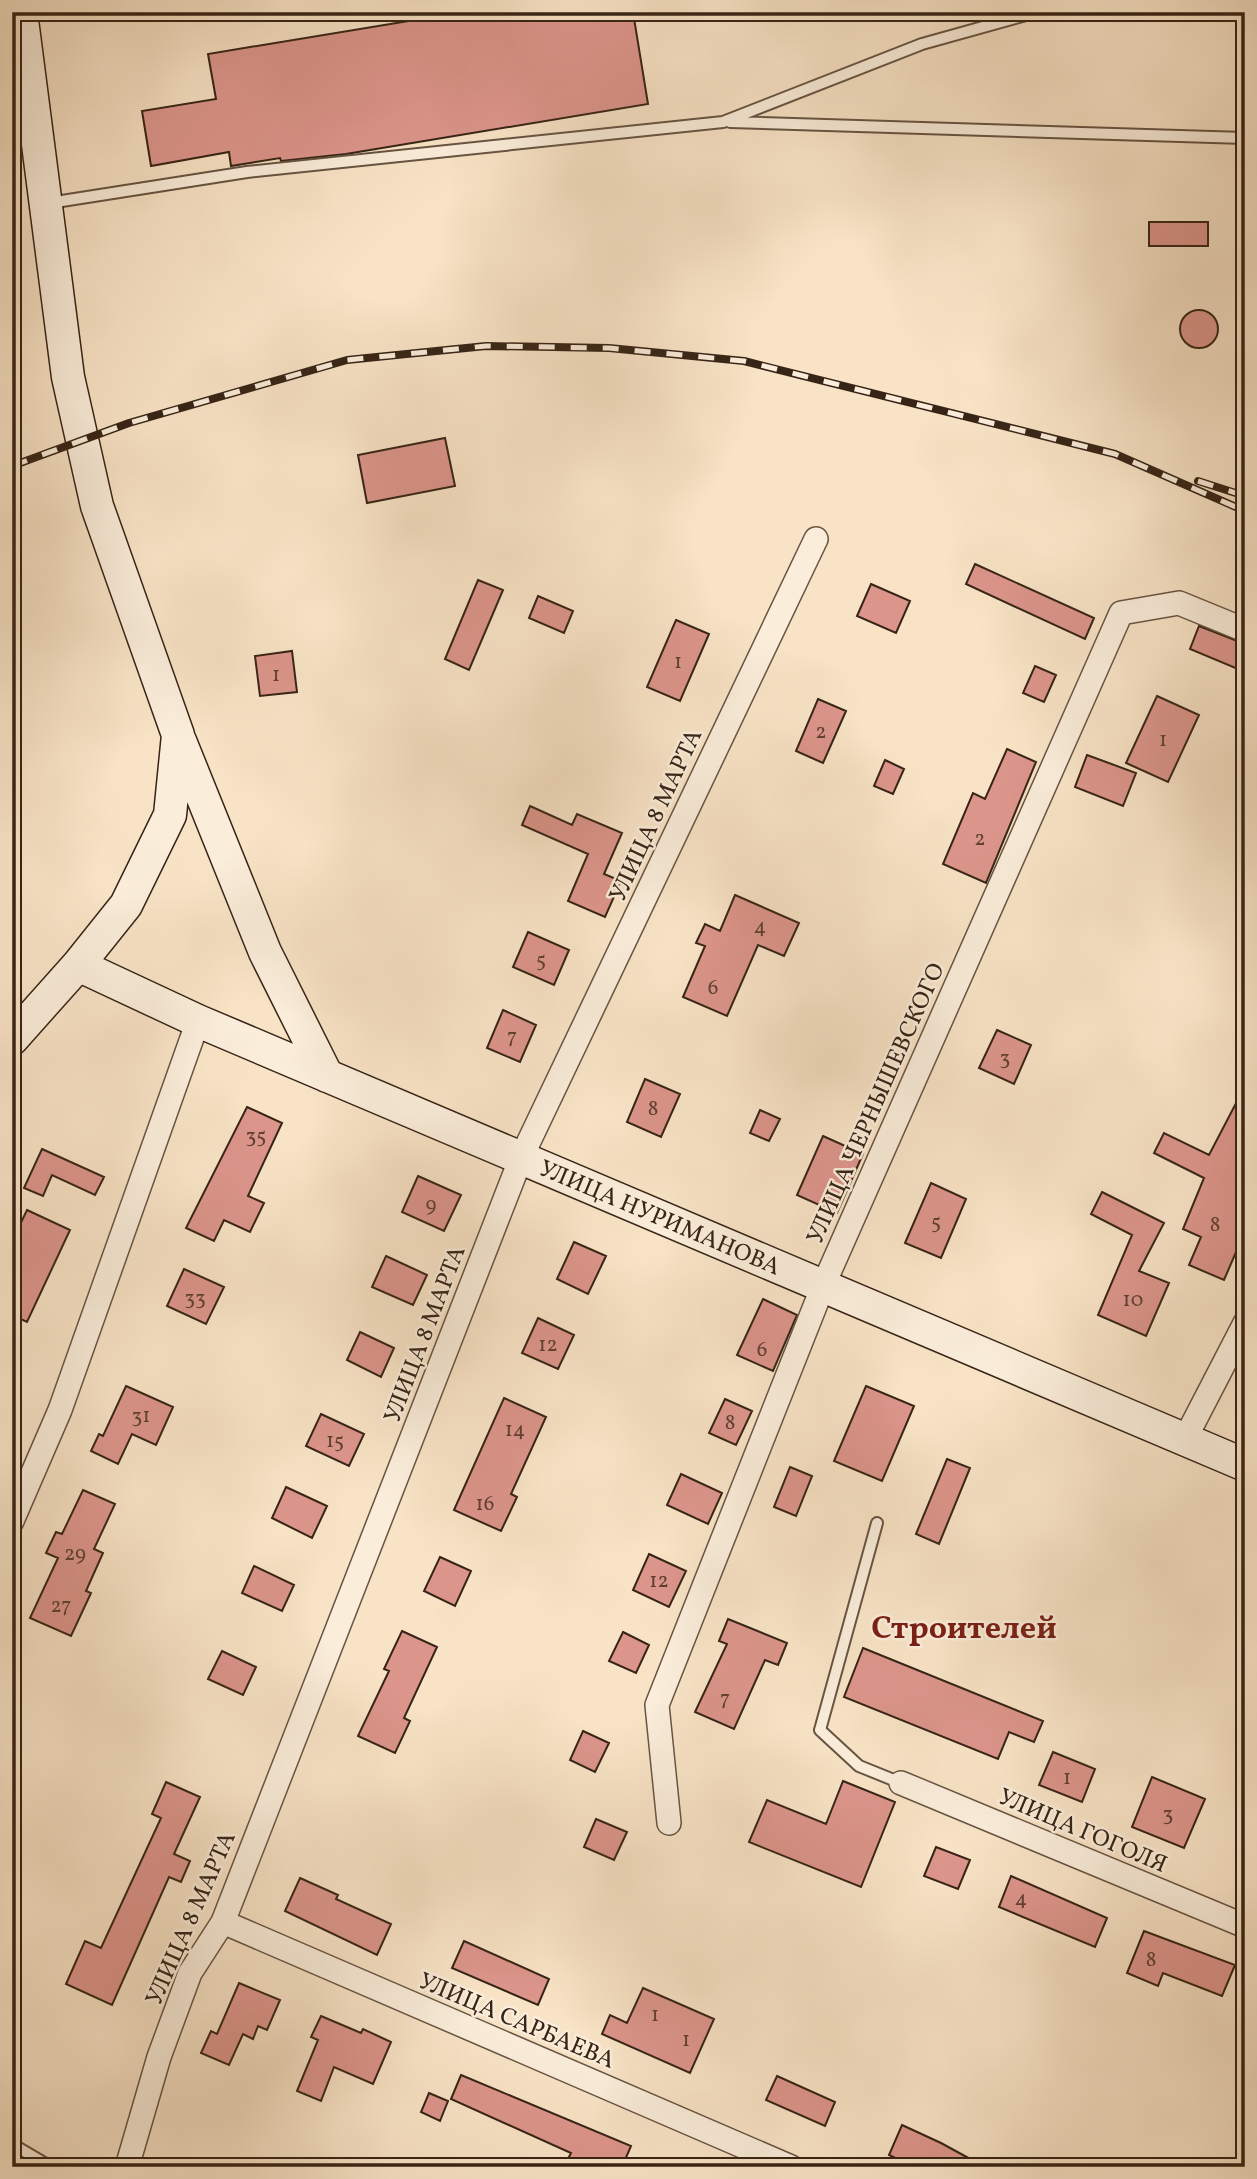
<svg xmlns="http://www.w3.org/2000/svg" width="1257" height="2179" font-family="Vollkorn,serif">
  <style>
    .building { fill: #dc958b; stroke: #372416; stroke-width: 2 }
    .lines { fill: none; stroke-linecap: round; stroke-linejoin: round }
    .service-casing { stroke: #675442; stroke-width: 14 }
    .minor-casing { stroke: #675442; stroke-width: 26 }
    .secondary-casing { stroke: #372416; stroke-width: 35 }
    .service { stroke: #faedda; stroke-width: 10 }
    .minor { stroke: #faedda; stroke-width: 23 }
    .secondary { stroke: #faedda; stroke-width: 32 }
    .rail-casing { stroke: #372416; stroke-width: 8 }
    .rail { stroke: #faedda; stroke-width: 5; stroke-dasharray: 16; stroke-linecap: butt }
    .labels { text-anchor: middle; stroke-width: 5; stroke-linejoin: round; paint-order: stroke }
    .number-label { font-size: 21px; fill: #604033 }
    .street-label { font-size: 24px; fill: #372416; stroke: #faedda }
    .district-label { font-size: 32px; font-weight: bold; fill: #7a1f14; stroke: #faedda }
  </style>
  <rect width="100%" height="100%" fill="#f8e3c6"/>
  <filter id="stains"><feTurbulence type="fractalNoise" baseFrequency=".00286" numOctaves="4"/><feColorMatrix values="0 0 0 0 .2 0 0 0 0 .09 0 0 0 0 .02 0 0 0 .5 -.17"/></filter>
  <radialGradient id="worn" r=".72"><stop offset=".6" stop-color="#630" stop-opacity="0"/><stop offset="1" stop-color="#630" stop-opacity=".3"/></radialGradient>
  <path class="building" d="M463 12H633L648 104 346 154 281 161 280 158 231 166 229 152 151 166 142 111 216 99 208 54Z
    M1149 222H1208V246H1149Z
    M1180 329a19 19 0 1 1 38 0a19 19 0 1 1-38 0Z
    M445 438 455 486 367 503 358 455Z
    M975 564 1094 618 1085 639 966 584Z
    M478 580 503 590 469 670 445 659Z
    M871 584 910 601 896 633 857 616Z
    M538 596 573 611 564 633 529 618Z
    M676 620 709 634 680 701 647 687Z
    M1199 626 1245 644V672L1190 649Z
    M292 651 297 692 260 696 255 656Z
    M1035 666 1056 675 1044 702 1023 693Z
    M1157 696 1199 715 1168 782 1126 763Z
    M818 699 846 711 823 763 796 751Z
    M1007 749 1036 762 986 883 943 864 973 793 985 799Z
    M1087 755 1136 773 1123 806 1075 787Z
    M885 760 904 769 893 794 874 786Z
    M530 806 572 825 577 814 622 833 604 874 621 881 605 917 568 901 588 854 522 825Z
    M735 895 799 923 784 956 758 945 727 1016 683 997 705 946 696 943 705 924 720 931Z
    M528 932 569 950 554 985 513 967Z
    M503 1010 536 1025 520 1062 487 1048Z
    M997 1030 1031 1045 1014 1084 979 1068Z
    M645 1079 680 1094 661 1137 627 1122Z
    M1245 1086V1241L1239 1253 1236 1252 1224 1280 1189 1265 1201 1237 1183 1229 1204 1178 1154 1153 1164 1133 1209 1155Z
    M247 1107 282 1123 248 1196 264 1203 250 1232 224 1220 214 1241 186 1228Z
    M760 1110 780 1119 769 1141 750 1133Z
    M823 1136 863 1154 837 1213 797 1195Z
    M42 1149 104 1177 95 1195 52 1175 43 1196 24 1188Z
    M418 1176 461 1195 444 1231 402 1212Z
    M931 1183 966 1199 941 1258 905 1243Z
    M1102 1192 1164 1223 1139 1271 1169 1283 1146 1336 1098 1315 1132 1235 1091 1214Z
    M27 1210 70 1230 27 1322 12 1315V1241Z
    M574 1242 606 1256 588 1294 557 1279Z
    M386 1256 427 1275 413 1305 372 1287Z
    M184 1269 224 1287 206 1324 167 1306Z
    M763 1299 797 1315 773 1371 737 1355Z
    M538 1318 574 1335 558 1369 522 1353Z
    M360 1332 394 1348 381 1377 347 1360Z
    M126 1386 173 1407 156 1445 132 1434 118 1464 91 1451 99 1434 103 1436Z
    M866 1386 914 1406 882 1481 834 1461Z
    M504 1398 546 1417 511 1494 517 1497 501 1531 454 1510Z
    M725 1399 752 1411 736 1445 709 1433Z
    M321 1414 364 1434 349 1466 306 1446Z
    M947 1459 970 1468 939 1544 916 1534Z
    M790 1467 812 1476 796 1516 774 1507Z
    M681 1474 722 1493 708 1524 667 1505Z
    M286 1487 327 1506 312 1538 272 1518Z
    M83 1490 115 1504 94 1549 103 1553 86 1591 91 1593 71 1636 30 1618 58 1558 46 1553 56 1532 62 1534Z
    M649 1554 686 1571 669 1607 633 1590Z
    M440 1557 471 1571 455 1606 424 1591Z
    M254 1566 294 1585 282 1611 242 1593Z
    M728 1619 787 1643 778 1665 765 1660 734 1729 695 1712 727 1644 719 1641Z
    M402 1631 437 1647 404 1718 410 1721 395 1753 358 1736 389 1671 384 1669Z
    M623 1632 649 1645 636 1673 609 1661Z
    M863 1648 1043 1721 1034 1742 1009 1732 998 1759 844 1697Z
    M222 1651 256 1667 243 1695 208 1679Z
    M583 1731 609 1743 595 1772 570 1760Z
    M1053 1752 1095 1769 1082 1802 1039 1785Z
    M1152 1777 1205 1799 1184 1848 1132 1827Z
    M843 1781 895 1802 861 1887 749 1842 767 1800 826 1824Z
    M166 1782 200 1797 174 1854 190 1861 181 1882 169 1877 112 2005 66 1984 85 1941 101 1948 161 1818 152 1814Z
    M596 1819 627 1832 614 1860 584 1847Z
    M936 1847 970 1860 958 1889 924 1876Z
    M1011 1876 1107 1918 1095 1947 999 1907Z
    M300 1878 338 1895 336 1899 391 1924 377 1955 285 1911Z
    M1144 1931 1235 1965 1222 1996 1163 1973 1158 1986 1127 1973Z
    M464 1941 549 1979 538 2005 452 1968Z
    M239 1983 280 2000 267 2030 258 2026 253 2039 243 2034 229 2065 201 2053 211 2031 217 2034Z
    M643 1988 714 2019 690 2073 602 2034 610 2015 627 2023Z
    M321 2016 361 2033 363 2029 391 2042 373 2084 334 2067 321 2101 297 2091 318 2040 311 2037Z
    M461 2075 631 2146 622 2167H564L571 2153 451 2099Z
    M777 2076 835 2102 825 2126 766 2100Z
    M429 2093 448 2101 440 2121 421 2112Z
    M902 2125 941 2143 985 2167H914L889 2155Z"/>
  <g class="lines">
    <defs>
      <path id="service" d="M730 122 1245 138
        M49 203 247 172 723 122 922 44 1037 12
        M877 1523 820 1730 859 1766 901 1783
        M12 2144 51 2167"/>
      <path id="minor" d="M12 106 34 100
        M1185 1439 1245 1323
        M12 1521 60 1410 198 1021
        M901 1783 1245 1926
        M669 1823 657 1705 823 1286 1121 613 1179 603 1245 630
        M223 1922 791 2167
        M127 2167 159 2057 190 1973 223 1922 521 1158 816 539"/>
      <path id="secondary" d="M180 741 265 952 327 1076
        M78 965 198 1021 1245 1465
        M12 1039 78 965 126 905 170 815 178 735 97 506 68 377 21 12"/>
    </defs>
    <use href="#service" class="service-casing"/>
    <use href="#minor" class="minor-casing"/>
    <use href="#secondary" class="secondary-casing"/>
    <use href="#service" class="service"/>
    <use href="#minor" class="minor"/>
    <use href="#secondary" class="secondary"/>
    <defs>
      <path id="rail" d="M12 466 129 423 347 360 486 346 609 348 744 361 1115 454 1245 511
        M1198 481 1245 496"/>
    </defs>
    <use href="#rail" class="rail-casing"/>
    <use href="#rail" class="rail"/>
  </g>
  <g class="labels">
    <g class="number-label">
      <text x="678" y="668">1</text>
      <text x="276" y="681">1</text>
      <text x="821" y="738">2</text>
      <text x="1163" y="746">1</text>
      <text x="980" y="845">2</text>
      <text x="760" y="933">4</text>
      <text x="541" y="966">5</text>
      <text x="713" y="994">6</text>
      <text x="512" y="1043">7</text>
      <text x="1005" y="1064">3</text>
      <text x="653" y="1115">8</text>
      <text x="256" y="1142">35</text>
      <text x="431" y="1211">9</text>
      <text x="936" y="1228">5</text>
      <text x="1215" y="1231">8</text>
      <text x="195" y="1304">33</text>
      <text x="1133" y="1306">10</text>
      <text x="548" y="1351">12</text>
      <text x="762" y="1356">6</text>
      <text x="141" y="1422">31</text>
      <text x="730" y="1429">8</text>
      <text x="515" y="1436">14</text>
      <text x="335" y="1447">15</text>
      <text x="485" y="1510">16</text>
      <text x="75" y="1560">29</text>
      <text x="659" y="1587">12</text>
      <text x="61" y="1612">27</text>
      <text x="725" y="1705">7</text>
      <text x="1067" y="1784">1</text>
      <text x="1168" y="1820">3</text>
      <text x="1021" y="1905">4</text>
      <text x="1151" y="1966">8</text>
      <text x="655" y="2021">1</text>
      <text x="686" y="2046">1</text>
    </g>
    <g class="street-label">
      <text transform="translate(655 815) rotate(-65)" y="8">УЛИЦА 8 МАРТА</text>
      <text transform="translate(875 1103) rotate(-66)" y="8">УЛИЦА ЧЕРНЫШЕВСКОГО</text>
      <text transform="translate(660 1217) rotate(23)" y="8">УЛИЦА НУРИМАНОВА</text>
      <text transform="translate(424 1334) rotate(-69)" y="8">УЛИЦА 8 МАРТА</text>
      <text transform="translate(1083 1830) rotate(23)" y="8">УЛИЦА ГОГОЛЯ</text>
      <text transform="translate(190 1918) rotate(-66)" y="8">УЛИЦА 8 МАРТА</text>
      <text transform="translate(517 2020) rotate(23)" y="8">УЛИЦА САРБАЕВА</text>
    </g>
    <g class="district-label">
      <text x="964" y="1638">Строителей</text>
    </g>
  </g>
  <rect width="1257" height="2179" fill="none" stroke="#f8e3c6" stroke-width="42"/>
  <rect x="14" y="14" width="1229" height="2151" fill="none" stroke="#372416" stroke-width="3.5"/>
  <rect x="21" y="21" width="1215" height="2137" fill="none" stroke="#372416" stroke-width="2"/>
  <rect width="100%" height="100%" filter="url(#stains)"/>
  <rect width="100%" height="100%" fill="url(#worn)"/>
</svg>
